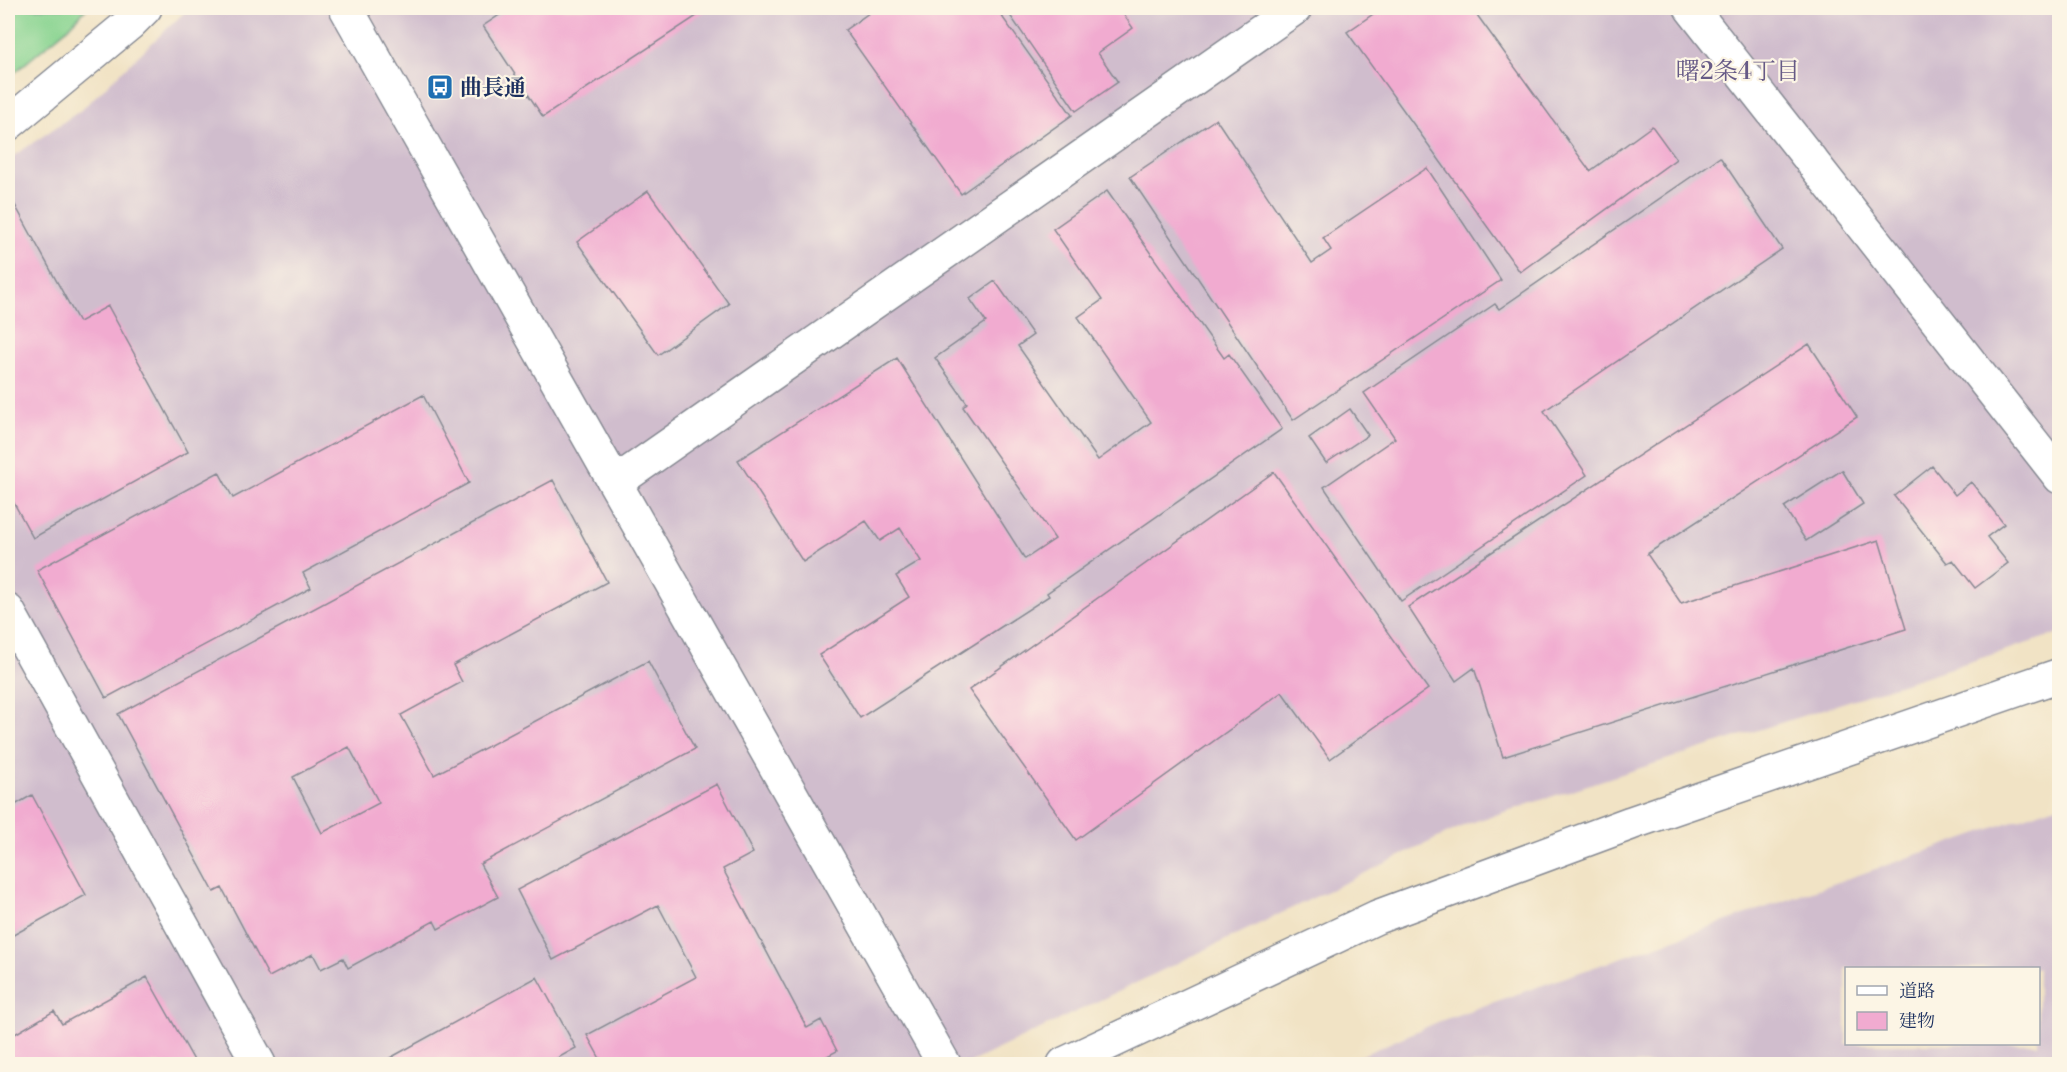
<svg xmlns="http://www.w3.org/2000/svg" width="2067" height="1072" font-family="'Libre Bodoni','Noto Serif JP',serif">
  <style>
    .industrial { fill: #d0bdcd; fill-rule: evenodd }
    .green { fill: #89d491; stroke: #528278; stroke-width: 1.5 }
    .building { fill: #f1abd0; fill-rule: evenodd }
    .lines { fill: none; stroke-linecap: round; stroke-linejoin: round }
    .minor-casing { stroke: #868992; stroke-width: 36 }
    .minor { stroke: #fff; stroke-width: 33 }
    .labels { text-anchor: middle; stroke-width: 4.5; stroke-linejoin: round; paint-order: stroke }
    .poi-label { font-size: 22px; font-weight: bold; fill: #1b2f5e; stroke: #fcf5e5; text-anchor: start }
    .neighbourhood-label { font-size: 24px; fill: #665a86; stroke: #fcf5e5 }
  </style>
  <rect width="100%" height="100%" fill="#fcf5e5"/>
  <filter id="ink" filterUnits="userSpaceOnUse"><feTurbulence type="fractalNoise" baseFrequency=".0167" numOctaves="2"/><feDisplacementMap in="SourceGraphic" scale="12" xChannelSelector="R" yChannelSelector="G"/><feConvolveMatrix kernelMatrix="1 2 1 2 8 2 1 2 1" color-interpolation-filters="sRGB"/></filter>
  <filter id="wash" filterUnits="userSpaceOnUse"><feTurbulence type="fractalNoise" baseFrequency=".008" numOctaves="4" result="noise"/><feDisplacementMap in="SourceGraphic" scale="24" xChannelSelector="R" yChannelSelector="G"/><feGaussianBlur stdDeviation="1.35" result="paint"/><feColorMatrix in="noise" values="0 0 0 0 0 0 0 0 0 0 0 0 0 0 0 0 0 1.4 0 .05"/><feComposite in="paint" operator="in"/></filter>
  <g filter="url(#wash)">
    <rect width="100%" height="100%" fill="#f1e3c5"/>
    <path class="industrial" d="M189 8H2059V633L1467 824 967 1064H8V160L81 110Z
      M2059 805V1064H1342L1440 1021ZM1846 968H2038V1044H1846Z"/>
    <path class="green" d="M8 8H87L69 27 8 78Z"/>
    <g id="blocks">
      <path class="building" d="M510 8H709L543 117 483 26Z
        M876 8H996L1072 115 961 194 845 30Z
        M1005 8H1119L1133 28 1098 53 1118 82 1076 111Z
        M1382 8H1472L1590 171 1652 126 1676 159 1520 272 1347 32Z
        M1216 119 1312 263 1331 250 1323 238 1427 168 1501 280 1293 420 1130 177Z
        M1720 157 1782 249 1544 411 1587 475 1401 601 1324 487 1395 438 1364 393 1495 304 1499 309Z
        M648 191 729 304 658 355 577 242Z
        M1107 191 1224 358 1229 354 1282 429 1047 593 1049 596 860 718 819 655 909 597 896 576 921 561 900 528 880 541 866 521 803 562 738 460 897 358 1025 559 1055 539 963 407 967 403 935 358 986 322 970 299 995 281 1033 335 1018 346 1098 460 1151 422 1078 317 1102 300 1053 229Z
        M15 205 79 322 108 306 188 452 33 538 8 492V209Z
        M1809 344 1857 417 1647 554 1681 603 1879 540 1906 629 1503 757 1474 668 1456 681 1408 607Z
        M423 395 469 483 303 573 311 588 106 698 37 570 219 472 233 498Z
        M1350 409 1368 435 1326 463 1309 438Z
        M1932 466 1955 495 1971 482 2004 524 1987 537 2008 563 1975 588 1953 560 1947 563 1894 496Z
        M1842 470 1863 504 1806 541 1784 507Z
        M1274 472 1428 689 1330 759 1282 692 1076 840 969 690Z
        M553 480 607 582 453 665 462 682 401 715 434 775 648 661 695 749 480 864 498 897 438 929 434 921 348 968 343 958 321 969 313 954 269 977 222 888 214 892 118 714ZM349 747 379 803 322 833 293 777Z
        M717 784 753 853 723 869 807 1028 821 1020 837 1051 812 1064H603L587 1035 696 977 658 905 553 960 517 890Z
        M32 795 86 895 8 938V809Z
        M147 977 196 1064H8V1038L54 1011 62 1024Z
        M537 977 576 1048 547 1064H379Z"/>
    </g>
  </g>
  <g filter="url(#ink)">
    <use href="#blocks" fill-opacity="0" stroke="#868992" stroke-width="1.5"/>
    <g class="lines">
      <defs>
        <path id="minor" d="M346 8 944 1064
          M1691 8 2060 477
          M8 124 129 24 145 8
          M615 483 1295 8
          M8 611 259 1064
          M1064 1064 1377 917 1631 823 2060 675"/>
      </defs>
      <use href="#minor" class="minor-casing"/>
      <use href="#minor" class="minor"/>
    </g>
  </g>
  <defs>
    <symbol id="bus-square" viewBox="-11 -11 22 22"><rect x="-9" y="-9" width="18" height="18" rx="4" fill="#1f6fb2" stroke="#fcf5e5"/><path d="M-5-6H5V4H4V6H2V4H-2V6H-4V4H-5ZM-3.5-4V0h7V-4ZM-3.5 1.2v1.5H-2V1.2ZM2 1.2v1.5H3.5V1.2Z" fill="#fff"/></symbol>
  </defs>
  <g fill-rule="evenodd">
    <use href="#bus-square" x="425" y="72" width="30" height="30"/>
  </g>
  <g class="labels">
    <g class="poi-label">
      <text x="460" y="95">曲長通</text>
    </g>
    <g class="neighbourhood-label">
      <text x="1738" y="79">曙2条4丁目</text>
    </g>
  </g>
  <rect width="2067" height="1072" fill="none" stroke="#fcf5e5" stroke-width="30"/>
  <rect x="1845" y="967" width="195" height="78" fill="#fcf5e5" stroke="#a2a6af" stroke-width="1.5"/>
  <rect x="1857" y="986" width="30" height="9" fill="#ffffff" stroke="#a2a6af" stroke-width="1.5"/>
  <text x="1899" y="997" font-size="18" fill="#1b2f5e">道路</text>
  <rect x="1857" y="1012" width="30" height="18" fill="#f1abd0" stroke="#a2a6af" stroke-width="1.5"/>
  <text x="1899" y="1027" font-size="18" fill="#1b2f5e">建物</text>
</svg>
